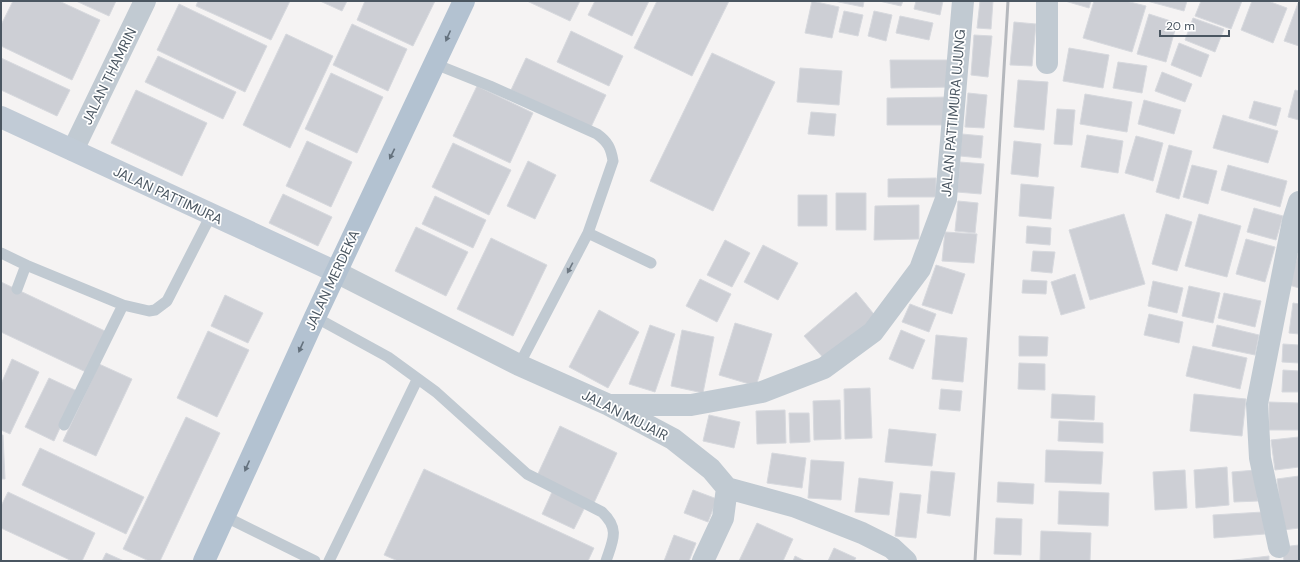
<svg xmlns="http://www.w3.org/2000/svg" width="1300" height="562" font-family="'DM Sans',sans-serif">
  <style>
    .building { fill: #cdcfd5; stroke: #d7d9de }
    .lines { fill: none; stroke-linecap: round; stroke-linejoin: round }
    .lane { stroke: #c1cad2; stroke-width: 11 }
    .street { stroke: #c1cad2; stroke-width: 22 }
    .secondary { stroke: #c1cbd6; stroke-width: 22 }
    .primary { stroke: #b3c2d1; stroke-width: 22 }
    .rail { stroke: #b5b8bd; stroke-width: 3 }
    .oneway { fill: #64717d }
    .oneway2 { fill: #6e7983 }
    .labels { text-anchor: middle; stroke-width: 3.5; stroke-linejoin: round; paint-order: stroke }
    .street-label { font-size: 14px; fill: #4a5661; stroke: #fff }
  </style>
  <rect width="100%" height="100%" fill="#f5f3f3"/>
  <path class="building" d="M13 1H59L100 20 72 80 1 46V25Z
    M76 1H116L109 16Z
    M198 1H290L271 40 196 6Z
    M320 1H347L342 11Z
    M365 1H435L413 46 357 20Z
    M527 1H580L570 21Z
    M595 1H649L632 36 588 15Z
    M657 1H729L692 76 634 48Z
    M812 1 839 7 832 38 805 33Z
    M834 1H864L863 7Z
    M879 1H903L901 6Z
    M916 1H943L940 15 914 9Z
    M980 1H993L991 29 977 28Z
    M1065 1H1091L1089 8Z
    M1094 1H1126L1146 6 1132 52 1083 38Z
    M1147 1H1187L1184 11Z
    M1201 1H1242L1231 29 1195 16Z
    M1252 1H1268L1287 8 1273 43 1241 30Z
    M1298 3H1299V46L1284 41Z
    M179 4 267 46 245 92 157 50Z
    M844 11 863 15 858 36 839 32Z
    M874 11 892 15 886 41 868 36Z
    M1149 14 1177 23 1166 62 1137 54Z
    M900 16 933 23 929 40 896 33Z
    M1193 18 1224 29 1215 52 1185 40Z
    M1014 22 1036 24 1032 66 1010 65Z
    M352 24 407 49 388 91 333 65Z
    M571 31 623 56 609 86 557 62Z
    M286 34 333 56 290 148 243 125Z
    M974 35 992 36 988 77 971 75Z
    M1179 43 1209 55 1201 77 1171 65Z
    M1069 48 1109 55 1103 88 1063 81Z
    M712 53 775 82 713 211 650 181Z
    M158 56 236 92 223 119 145 82Z
    M1 58 70 90 57 116 1 90Z
    M526 58 606 95 591 127 511 90Z
    M890 60H953V87L891 88Z
    M1118 62 1147 66 1142 93 1113 88Z
    M800 68 842 71 839 105 797 102Z
    M1162 72 1192 84 1185 102 1155 91Z
    M331 73 383 97 357 153 305 129Z
    M1018 80 1048 82 1044 130 1014 127Z
    M477 86 533 113 510 163 453 136Z
    M136 90 207 123 182 176 111 143Z
    M1295 90 1299 91V120L1288 117Z
    M968 93 987 95 984 128 965 127Z
    M1085 94 1132 102 1127 132 1080 124Z
    M949 97V125H887V98Z
    M1144 100 1181 110 1174 134 1138 124Z
    M1254 101 1281 108 1276 126 1249 118Z
    M1057 109 1075 110 1072 145 1054 144Z
    M811 112 836 114 834 136 808 134Z
    M1223 115 1278 131 1268 163 1213 148Z
    M962 134 983 136 981 158 960 156Z
    M1087 135 1123 141 1118 173 1081 167Z
    M1136 136 1163 143 1153 181 1125 173Z
    M307 141 352 162 331 207 286 186Z
    M1014 141 1041 144 1038 177 1011 174Z
    M453 143 511 170 489 215 432 187Z
    M1169 145 1192 151 1179 199 1156 192Z
    M528 161 556 175 535 219 507 206Z
    M960 162 984 164 981 194 957 192Z
    M1192 165 1217 171 1208 204 1183 197Z
    M1228 165 1287 181 1280 207 1221 190Z
    M936 178V197H888V179Z
    M1021 184 1054 187 1051 219 1019 216Z
    M836 193H866V230H836Z
    M283 194 332 217 318 246 269 223Z
    M798 195H827V226H798Z
    M435 196 486 220 473 248 422 224Z
    M958 201 978 203 975 233 955 231Z
    M919 205V239L874 240 875 206Z
    M1254 208 1283 216 1276 240 1247 232Z
    M1124 214 1145 284 1090 300 1069 230Z
    M1166 214 1192 222 1177 271 1152 264Z
    M1199 214 1241 226 1227 277 1185 266Z
    M1027 226 1051 228 1050 245 1026 243Z
    M416 227 468 252 446 296 395 271Z
    M945 232 977 234 974 263 942 261Z
    M491 238 547 265 513 336 457 309Z
    M1246 239 1275 247 1265 282 1236 274Z
    M725 240 750 253 732 287 707 275Z
    M763 245 798 263 778 300 744 282Z
    M1033 251 1055 252 1052 273 1031 271Z
    M1298 254H1299V288L1289 285Z
    M936 265 965 274 952 314 922 305Z
    M1075 274 1085 308 1061 315 1051 282Z
    M700 279 731 294 717 322 686 306Z
    M1023 280 1047 281 1046 294 1022 293Z
    M1153 281 1183 288 1177 313 1148 306Z
    M1 282 107 332 88 373 1 332Z
    M1189 286 1220 293 1213 323 1182 316Z
    M856 292 877 318 826 361 804 336Z
    M1224 293 1261 301 1255 327 1218 318Z
    M225 295 263 313 248 343 211 326Z
    M1293 303 1299 304V334L1289 333Z
    M910 304 936 314 929 332 902 322Z
    M599 310 639 332 608 388 569 367Z
    M1149 314 1183 322 1179 343 1144 335Z
    M735 323 772 334 756 386 719 375Z
    M650 325 675 334 655 392 629 384Z
    M1217 325 1259 335 1255 355 1212 346Z
    M682 330 714 337 703 393 671 386Z
    M901 330 925 340 913 369 889 359Z
    M208 331 249 350 217 417 177 398Z
    M936 335 967 338 963 382 932 379Z
    M1019 336 1048 337 1047 356H1019Z
    M1283 344 1299 345V363L1282 362Z
    M1193 346 1247 358 1240 389 1186 376Z
    M12 359 39 372 10 434 1 430V384Z
    M1019 363 1045 364V390L1018 389Z
    M99 364 132 379 96 456 63 441Z
    M1283 370 1299 371V392H1282Z
    M49 378 77 391 54 441 25 427Z
    M870 388 872 438 845 439 844 389Z
    M941 389 962 391 960 411 939 409Z
    M1052 394 1095 396 1094 420 1051 418Z
    M1194 394 1246 399 1242 436 1190 431Z
    M840 400 841 439 814 440 813 401Z
    M1269 402 1299 403V430H1269Z
    M785 410 786 443 757 444 756 411Z
    M789 413H809L810 442 790 443Z
    M709 415 740 422 734 448 703 441Z
    M186 417 220 433 160 561H149L123 549Z
    M1059 421 1103 423V443L1058 441Z
    M560 426 617 453 593 505 536 478Z
    M889 429 936 434 932 466 885 462Z
    M1 435H3L5 479H1Z
    M1299 437V467L1275 470 1271 440Z
    M40 448 144 497 126 534 22 485Z
    M1046 450 1103 452 1101 484 1045 482Z
    M772 453 806 458 802 488 767 483Z
    M811 460 844 462 841 500 808 498Z
    M1227 467 1229 505 1196 508 1194 470Z
    M424 469 594 548 588 561H398L384 555Z
    M1185 470 1187 508 1155 510 1153 472Z
    M1256 470 1258 501 1234 502 1232 472Z
    M931 471 955 473 950 516 927 513Z
    M1299 476V528L1283 530 1277 479Z
    M859 478 893 482 889 515 855 512Z
    M998 482 1034 484 1033 504 997 502Z
    M693 490 717 499 708 522 684 513Z
    M1059 491 1109 493 1108 526 1058 524Z
    M8 492 95 533 82 561H72L1 528V506Z
    M552 492 585 507 574 529 542 514Z
    M900 493 921 495 916 538 895 536Z
    M1263 512 1265 534 1214 538 1213 515Z
    M996 518 1022 519 1021 555 994 554Z
    M757 523 793 539 783 561H739Z
    M1041 531 1091 533 1090 561H1040Z
    M674 535 696 543 689 561H664Z
    M1299 545V561H1284L1282 547Z
    M834 548 856 558 854 561H828Z
    M106 553 124 561H102Z
    M795 556 805 561H793Z
    M1269 556V561H1227Z"/>
  <g class="lines">
    <path class="lane" d="M435 64 490 86 597 134C608 142 611 148 613 161L588 233 519 365
      M588 233 651 263
      M1 253 26 265 123 305 149 311 155 310 167 301 211 215
      M17 289 26 265
      M315 317 388 357 436 392 527 474 602 512C620 529 613 540 606 561
      M64 425 123 305
      M224 516 315 561
      M329 561 417 380"/>
    <path class="street" d="M1047 1V63
      M73 150 145 1
      M336 272 519 365 609 405 673 439 711 469 727 488 796 507 862 533 892 548 906 561
      M612 405H691L762 392 824 368 873 332 920 269 946 199 963 1
      M1279 547 1260 458 1257 404 1293 221 1299 202
      M703 561 723 518 727 488"/>
    <path class="secondary" d="M1 117 336 272"/>
    <path class="primary" d="M204 561 315 317 464 1"/>
    <path class="rail" d="M975 561 1008 1"/>
  </g>
  <defs><path id="oneway-solid" d="M-6-.8H1V-3.2L6.5 0L1 3.2V.8H-6Z"/></defs>
  <g class="oneway">
    <use href="#oneway-solid" transform="translate(448 36) rotate(114)"/>
    <use href="#oneway-solid" transform="translate(392 154) rotate(116)"/>
    <use href="#oneway-solid" transform="translate(301 347) rotate(114)"/>
    <use href="#oneway-solid" transform="translate(247 466) rotate(114)"/>
  </g>
  <use class="oneway2" href="#oneway-solid" transform="translate(570 268) rotate(118)"/>
  <g class="labels">
    <g class="street-label">
      <text transform="translate(109 76) rotate(-64)" y="5">JALAN THAMRIN</text>
      <text transform="translate(953 113) rotate(-85)" y="5">JALAN PATTIMURA UJUNG</text>
      <text transform="translate(168 195) rotate(25)" y="5">JALAN PATTIMURA</text>
      <text transform="translate(332 280) rotate(-65)" y="5">JALAN MERDEKA</text>
      <text transform="translate(625 415) rotate(27)" y="5">JALAN MUJAIR</text>
    </g>
  </g>
  <rect width="1300" height="562" fill="none" stroke="#4a5661" stroke-width="4"/>
  <path d="M1160 30v6h69v-6" fill="none" stroke="#4a5661" stroke-width="2"/>
  <text x="1166" y="30" font-size="12" fill="#4a5661" stroke="#ffffff" stroke-width="3" paint-order="stroke">20 m</text>
</svg>
